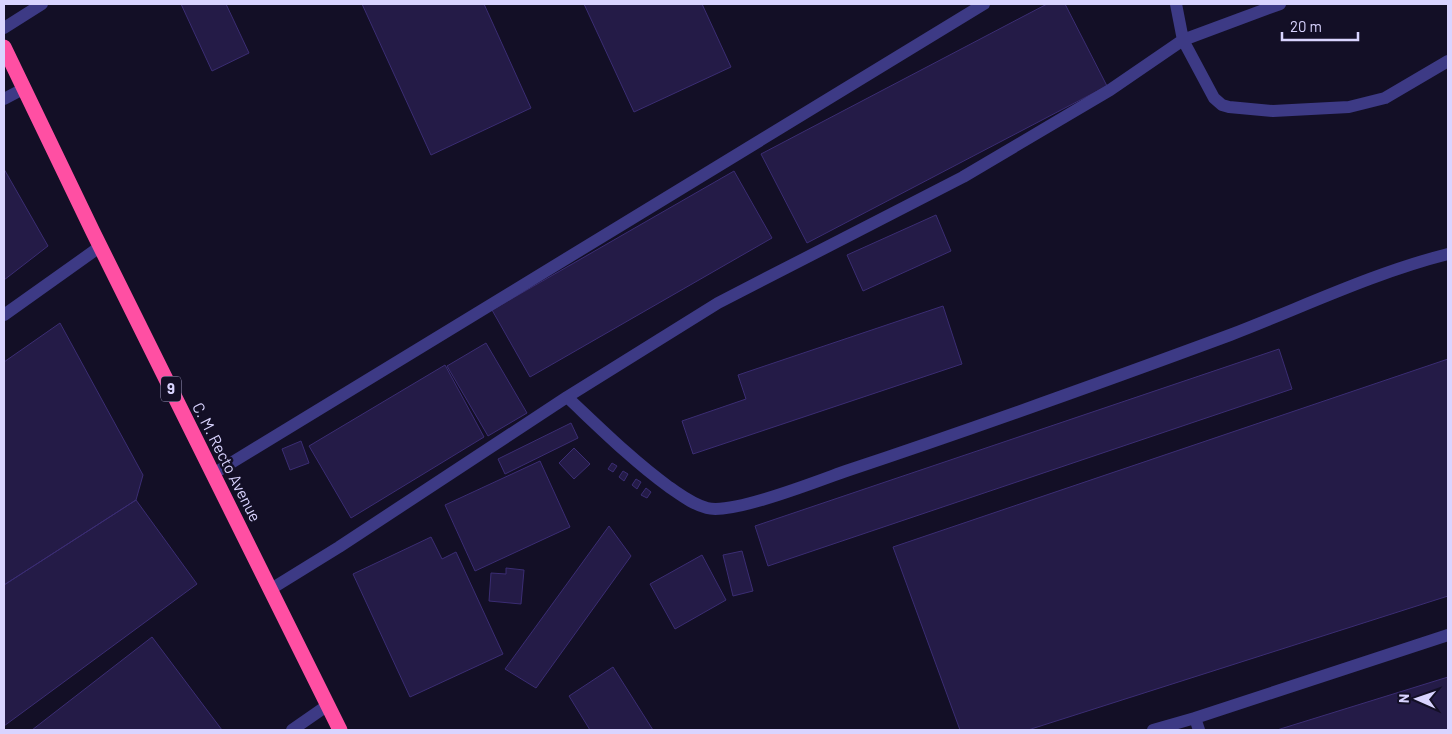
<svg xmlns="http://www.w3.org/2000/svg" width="1452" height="734" font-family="Barlow,sans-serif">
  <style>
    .building { fill: #241b47; stroke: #3b2d73 }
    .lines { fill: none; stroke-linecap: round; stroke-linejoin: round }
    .minor { stroke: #3d3a85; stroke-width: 12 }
    .highway { stroke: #ff4fa3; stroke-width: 15 }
    .labels { text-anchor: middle; stroke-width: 5; stroke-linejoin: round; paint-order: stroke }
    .shield { fill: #130f26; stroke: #9e99be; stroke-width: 1 }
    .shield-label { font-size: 15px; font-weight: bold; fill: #d9d4ff }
    .street-label { font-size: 16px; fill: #d9d4ff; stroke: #130f26 }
  </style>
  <rect width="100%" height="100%" fill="#130f26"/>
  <path class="building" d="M181 4H226L249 53 212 71Z
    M362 4H484L531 108 431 155Z
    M584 4H702L731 67 634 112Z
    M1047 4H1065L1107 86 807 243 761 154Z
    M4 169 48 246 4 280Z
    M734 171 772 238 530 377 492 310Z
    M936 215 951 251 863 291 847 255Z
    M943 306 962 364 693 454 682 421 746 399 738 375Z
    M60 323 143 475 136 500 4 585V362Z
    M486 343 527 413 488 436 447 366Z
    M1279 349 1292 389 768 566 755 526Z
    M1448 359V596L1028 730H960L893 547Z
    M445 365 484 437 351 518 309 446Z
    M571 423 578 438 505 474 498 459Z
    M301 441 309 463 290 470 282 449Z
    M574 448 590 464 574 479 559 463Z
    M540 461 570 527 475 571 445 505Z
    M612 463 617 466 613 472 608 469Z
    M623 471 628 474 624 481 619 477Z
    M636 479 641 482 637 489 632 485Z
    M646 488 651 492 647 498 641 495Z
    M136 500 197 584 4 726V585Z
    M609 526 631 556 536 688 505 669Z
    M431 537 442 559 456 552 503 654 410 697 353 574Z
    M742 551 753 591 733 596 723 555Z
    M702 555 726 600 675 629 650 584Z
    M506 568 524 570 521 604 489 601 491 573 506 574Z
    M152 637 222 730H32Z
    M613 667 653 730H590L569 696Z
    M1448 677V730H1277Z"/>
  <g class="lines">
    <path class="minor" d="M1176 4 1183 40 1214 98 1222 105 1229 107 1273 111 1349 107 1385 98 1448 61
      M4 28 42 4
      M4 99 23 89
      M4 315 101 246
      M567 397C600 428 632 460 669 487 681 495 692 504 707 508 732 515 818 481 846 471 975 428 1103 382 1230 335 1303 307 1373 273 1448 254
      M213 474 984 4
      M271 589 339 547 567 397 718 303 963 177 1110 90 1183 40 1280 4
      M292 730 328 705
      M1153 730 1195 718
      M1199 730 1195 718 1448 635"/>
    <path class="highway" d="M4 47 93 232 340 730"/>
  </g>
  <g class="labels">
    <rect class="shield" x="161" y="376.5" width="20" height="25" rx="4"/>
    <g class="shield-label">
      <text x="171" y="394">9</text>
    </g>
    <g class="street-label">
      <text transform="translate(227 462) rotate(63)" y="6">C. M. Recto Avenue</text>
    </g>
  </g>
  <rect width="1452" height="734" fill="none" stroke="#d9d4ff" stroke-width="10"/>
  <g transform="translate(1417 699) rotate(272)" stroke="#130f26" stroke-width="4" paint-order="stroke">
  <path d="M0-4L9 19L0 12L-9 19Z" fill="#d9d4ff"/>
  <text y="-8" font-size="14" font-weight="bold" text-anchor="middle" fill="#d9d4ff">N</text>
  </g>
  <path d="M1282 32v8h76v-8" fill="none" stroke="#d9d4ff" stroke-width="2.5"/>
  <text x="1290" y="32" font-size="15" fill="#d9d4ff" stroke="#130f26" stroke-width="4" paint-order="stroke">20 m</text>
</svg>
